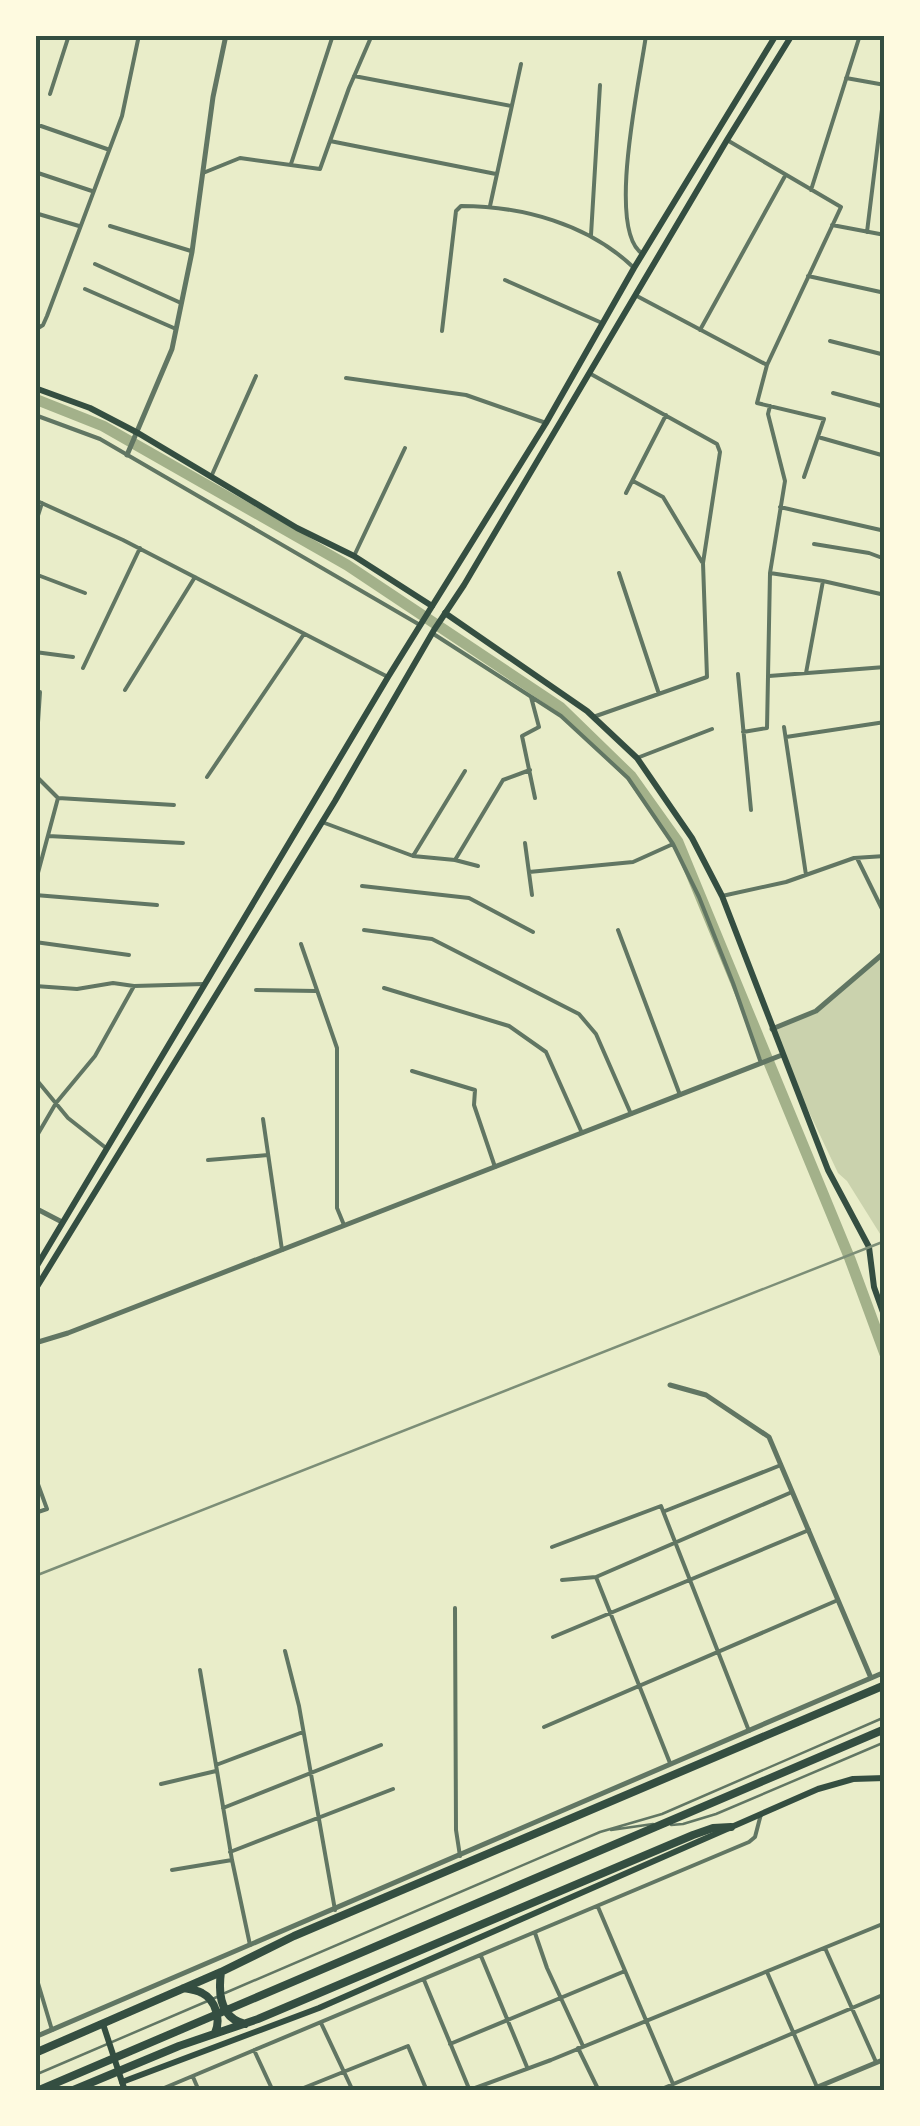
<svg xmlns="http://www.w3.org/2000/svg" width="920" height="2126" font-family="'PT Sans Narrow',sans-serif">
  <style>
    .green { fill: #cad2ad }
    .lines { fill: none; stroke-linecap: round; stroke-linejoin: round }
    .canal { stroke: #a3b18a; stroke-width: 11 }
    .service { stroke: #617663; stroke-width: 2.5 }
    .minor { stroke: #617663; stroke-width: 4 }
    .tertiary { stroke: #617663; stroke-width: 5 }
    .secondary { stroke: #344e41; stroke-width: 6 }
    .primary { stroke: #344e41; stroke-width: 6 }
    .trunk { stroke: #344e41; stroke-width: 8 }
    .rail { stroke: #7c8e77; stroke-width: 2.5 }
    .neatline { fill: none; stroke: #344e41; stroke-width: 4 }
  </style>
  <rect width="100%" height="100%" fill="#e9edc9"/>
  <path class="green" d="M885 952V1279L883 1280 882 1237 847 1181 838 1173 782 1055 772 1029 816 1011Z"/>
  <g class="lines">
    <path class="canal" d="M35 399 103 426 347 565 560 707 631 776 678 842 850 1259 885 1354"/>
    <path class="service" d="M671 1825 683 1824 716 1814 885 1742
      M611 1830 653 1824
      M225 1993 600 1832 662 1814 885 1717
      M35 2075 217 1997"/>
    <path class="minor" d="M354 76 511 106
      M846 78 885 85
      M50 94 69 35
      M41 126 107 149
      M727 140 841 207 767 365 757 403 824 419 804 477
      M330 141 496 174
      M291 164 333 35
      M35 172 92 191
      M203 173 240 158 320 169 349 88 372 35
      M811 190 860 35
      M490 206 521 64
      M35 213 79 226
      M832 225 885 235
      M110 226 191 251
      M867 232 885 85
      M591 235 600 85
      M643 254C605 232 641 75 646 35
      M95 264 181 303
      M808 276 885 293
      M505 280 602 323
      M85 289 176 329
      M635 295 767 365
      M35 330 43 325 47 316 122 116 139 35
      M700 330 785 176
      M442 331 456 211 461 206C522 206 588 224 633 267
      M830 341 885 355
      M589 373 717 444 720 452 703 563 707 677 596 716
      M346 378 466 395 546 423
      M833 393 885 407
      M35 415 100 439 420 625
      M818 437 885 456
      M211 477 256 376
      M633 481 663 497 702 562
      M626 493 666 415
      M35 500 123 540 388 677
      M780 507 885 531
      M35 525 42 503
      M814 544 869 553 885 559
      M354 556 405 448
      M619 573 659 694
      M770 573 823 581 885 595
      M35 574 85 593
      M432 633 561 716 628 778 673 844 699 897 733 983 761 1063
      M35 652 73 657
      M83 668 140 548
      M806 673 823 581
      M738 674 751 810
      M769 676 885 667
      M125 690 195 577
      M531 697 539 727 522 736 535 798
      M784 727 806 875
      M743 732 767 728 770 573 785 481 768 414 770 406
      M786 737 885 722
      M637 758 712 729
      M35 768 40 692
      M35 775 58 798 35 884
      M207 777 304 634
      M58 798 174 805
      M322 822 413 856 455 860 478 866
      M48 836 183 843
      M525 843 532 895
      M413 856 465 771
      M857 858 885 915
      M455 860 503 780 530 770
      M529 872 633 862 673 844
      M362 886 469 898 533 932
      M35 895 157 905
      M722 896 786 882 854 858 885 856
      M364 930 432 939 579 1014 596 1034 631 1114
      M618 930 680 1095
      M35 942 129 955
      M301 944 337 1048V1208L344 1225
      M35 986 77 989 113 983 134 986 204 984
      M384 988 509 1026 546 1052 582 1133
      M256 990 316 991
      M412 1071 475 1090 474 1105 495 1167
      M35 1078 68 1118 106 1148
      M263 1119 282 1250
      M35 1139 56 1103 95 1056 134 986
      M208 1160 268 1155
      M35 1476 47 1509 35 1513
      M665 1511 781 1465
      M552 1547 661 1506 749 1731
      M596 1577 670 1763
      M562 1580 596 1577 792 1492
      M455 1608 456 1830 460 1856
      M553 1637 809 1530
      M285 1651 299 1706 335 1910
      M200 1670 232 1860 250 1945
      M544 1727 838 1600
      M35 1742V1783
      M216 1765 303 1732
      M161 1784 216 1771
      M223 1808 381 1745
      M230 1852 393 1789
      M172 1870 232 1860
      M598 1907 676 2091
      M535 1933 547 1968 583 2046
      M825 1948 876 2062
      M481 1956 527 2067
      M767 1972 817 2087
      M35 1973 52 2030
      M424 1980 470 2091
      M321 2023 353 2091
      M450 2044 625 1971
      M578 2048 599 2091
      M254 2050 273 2091
      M193 2077 199 2091
      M157 2091 749 1842 755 1837 761 1814
      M296 2091 408 2046 427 2091
      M467 2091 551 2060 885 1923
      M657 2091 885 1994"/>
    <path class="tertiary" d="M127 455 172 349 192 252 213 97 226 35
      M772 1029 816 1011 885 952
      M35 1208 62 1222
      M35 1343 68 1333 782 1055
      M670 1385 706 1395 769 1437 871 1678
      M35 2037 885 1672
      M808 2091 885 2059"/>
    <path class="secondary" d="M35 388 90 408 138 433 297 528 354 556 432 606
      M445 613 587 711 637 758 692 838 722 896 828 1170 869 1247 874 1287 885 1318
      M122 2082 319 2008 818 1789 853 1779 885 1778"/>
    <path class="primary" d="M35 1269 388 677 546 423 634 268 776 35
      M35 1290 335 801 434 630 464 585 727 140 792 35
      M103 2024 125 2091"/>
    <path class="trunk" d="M221 1972C218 1994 220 2018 245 2024
      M184 1988C190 1989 197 1990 202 1993 216 2000 221 2020 215 2033
      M35 2053 221 1972 294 1936 885 1685
      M37 2091 885 1729
      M71 2091 179 2046 258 2019 693 1835 713 1828 731 1827"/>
    <path class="rail" d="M35 1576 885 1241"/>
  </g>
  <rect width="920" height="2126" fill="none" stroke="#fefae0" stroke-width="75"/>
  <rect x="38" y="38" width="844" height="2050" class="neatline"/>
</svg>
